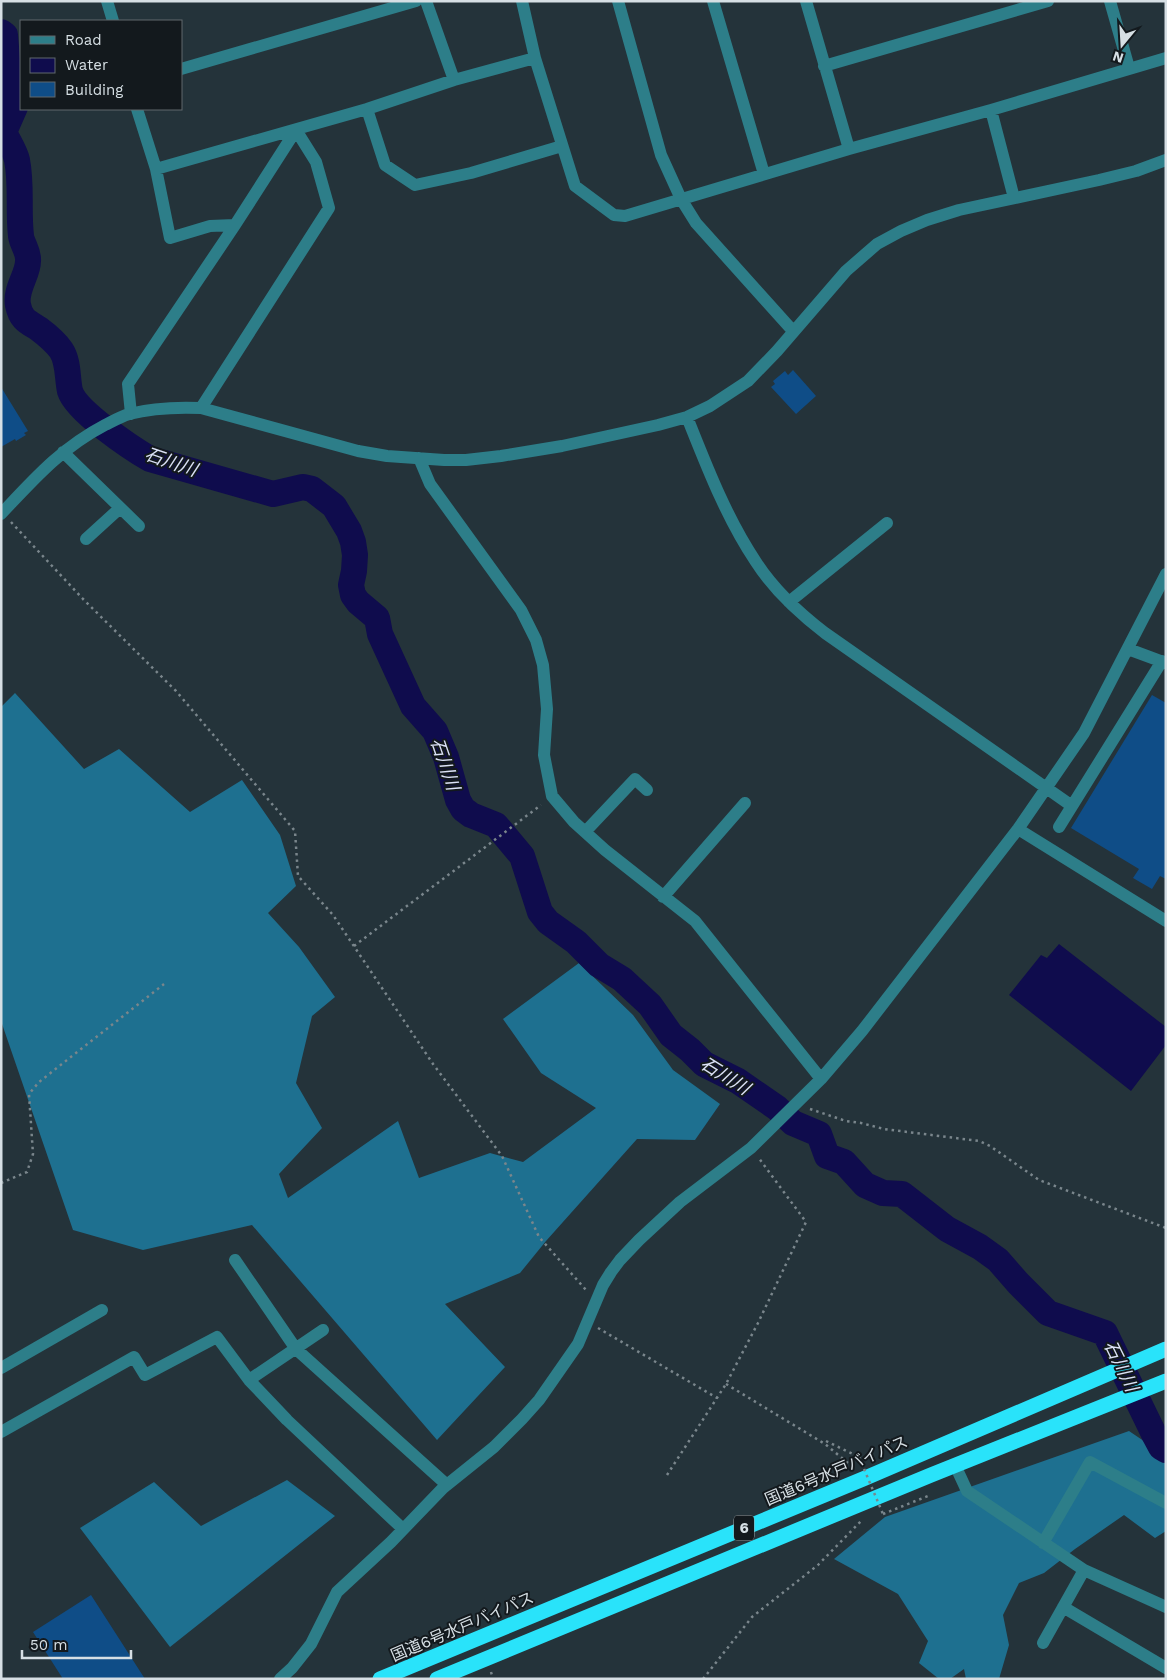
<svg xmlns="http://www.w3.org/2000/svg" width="1167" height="1680" font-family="'Work Sans','Noto Sans JP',sans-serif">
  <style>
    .forest { fill: #1e7090 }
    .water { fill: #0f0c4d }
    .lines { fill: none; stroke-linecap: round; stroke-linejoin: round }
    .river { stroke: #0f0c4d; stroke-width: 26 }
    .building { fill: #0f4d87 }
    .path { stroke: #7a868c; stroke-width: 2.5; stroke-dasharray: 2.5 4; stroke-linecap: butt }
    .minor { stroke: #2d7e89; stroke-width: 12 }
    .highway { stroke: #29e3fa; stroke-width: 15 }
    .path-bridge { stroke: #7a868c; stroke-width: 2.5; stroke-dasharray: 2.5 4; stroke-linecap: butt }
    .labels { text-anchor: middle; stroke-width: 4; stroke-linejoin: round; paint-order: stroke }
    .shield { fill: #13191d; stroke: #9ca4a8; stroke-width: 1 }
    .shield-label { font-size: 15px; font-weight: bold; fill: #d6dfe4 }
    .street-label { font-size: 16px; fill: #d6dfe4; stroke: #13191d }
    .water-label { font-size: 18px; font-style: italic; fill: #dce2f7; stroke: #13191d }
  </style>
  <rect width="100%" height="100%" fill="#24333a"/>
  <path class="forest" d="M15 693 84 769 119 749 190 812 242 780 280 835 296 886 268 913 299 947 335 997 312 1016 296 1083 322 1128 279 1174 288 1198 398 1121 419 1178 490 1153 523 1162 596 1108 541 1073 503 1019 579 963 633 1015 673 1070 720 1104 695 1140 637 1139 546 1241 520 1273 445 1304 505 1367 437 1440 252 1225 143 1250 73 1230 1 1021V707Z
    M1129 1431 1166 1456V1531L1155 1538 1124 1515 1075 1549 1044 1573 1019 1583 1003 1615 1009 1645 999 1679H966L964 1669 950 1679H939L919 1663 928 1641 898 1594 834 1559 885 1517Z
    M287 1480 335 1516 170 1647 80 1528 154 1482 201 1526Z"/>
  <path class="water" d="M1059 944 1166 1027V1045L1131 1091 1009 995 1041 955 1047 958Z"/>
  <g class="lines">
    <path class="river" d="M1 32 5 35 9 83 15 107 4 132C8 141 15 151 17 160 22 185 18 210 21 236 22 244 29 252 28 261 28 275 15 289 18 305 21 320 28 322 39 329 47 335 56 343 61 350 69 362 67 378 70 391 76 411 131 448 150 459L273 494 303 487 312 489 334 506 349 531 353 542 355 555 354 571 351 585 353 595 358 602 377 618 380 634 413 706 435 731 446 757 458 800 463 809 471 815 496 825 522 856 540 912 548 922 576 942 599 965 622 979 650 1005 671 1035 690 1050 704 1064 738 1081 777 1108 793 1123 819 1134 827 1156 844 1162 865 1185 883 1193 902 1194 947 1229 980 1247 998 1260 1018 1283 1048 1313 1105 1333 1154 1434 1161 1447 1166 1450"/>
  </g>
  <path class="building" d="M793 370 816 396 796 414 771 387 775 384 773 381 785 371 788 375Z
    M1 387 28 431 24 433 26 435 16 441 15 439 1 447Z
    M1152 695 1166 703V879L1160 876 1152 889 1133 878 1139 869 1071 828Z
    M91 1595 145 1679H63L33 1632Z"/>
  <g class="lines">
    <path class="path" d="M11 522 83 599 176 691 295 831 298 876 333 915 433 1064 502 1156 539 1237 586 1290
      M354 946 541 805
      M810 1109 846 1121 861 1123 884 1129 979 1141 990 1146 1039 1180 1166 1228
      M1 1183 27 1172 33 1154 29 1094 39 1082 164 984
      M598 1328 717 1398
      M726 1384 825 1444 854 1468
      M826 1441 859 1457
      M667 1475 726 1384 758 1323 806 1222 758 1157
      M883 1514 928 1496
      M491 1672 493 1679
      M703 1679 752 1617 818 1565 862 1520"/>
    <path class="minor" d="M107 1 113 21
      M426 1 454 80
      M522 1 535 58 575 186 614 215 625 216 849 149 991 110 1166 58
      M618 1 661 155 681 199 696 223 793 331
      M713 1 764 174
      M806 1 849 149
      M1110 1 1129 68
      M824 66 1048 1
      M181 69 416 1
      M137 109 156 169 170 238 210 226 235 225
      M367 109 385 165 415 185 471 173 562 146
      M991 110 1014 198
      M156 169 367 109 454 80 535 58
      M131 414 128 384 235 225 296 130 316 162 329 208 201 408
      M687 417C707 467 726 517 756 562 774 590 799 613 825 633L1072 806
      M63 452 139 526
      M419 458 430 484 521 610 536 640 543 665 547 709 544 755 552 796 574 822 605 850 695 921 821 1079
      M1 514C34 479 61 448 105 425 113 421 120 417 129 414 152 408 177 407 201 408L358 451 387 456 444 460H466L501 456 562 446 658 425 687 417 710 406 748 381 777 351 846 271 877 244 901 231 927 220 959 210 1099 180 1136 171 1166 160
      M86 539 120 508
      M789 602 887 523
      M1128 649 1166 663
      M1059 827 1162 661
      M1018 829 1166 921
      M585 832 635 779 647 790
      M663 897 745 803
      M235 1260 296 1349 447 1485
      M1 1368 102 1310
      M249 1380 287 1420 403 1529
      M1 1432 134 1357 145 1375 217 1337 249 1380 323 1330
      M955 1465 967 1491 1084 1570 1166 1607
      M1043 1543 1090 1462 1166 1503
      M1063 1607 1166 1668
      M1043 1643 1084 1570
      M280 1679 292 1668 311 1644 337 1592 391 1542 443 1488 494 1447 522 1419 539 1400 578 1344 603 1285 611 1272 620 1260 639 1240 680 1202 751 1148 821 1079 862 1031 1018 829 1084 733 1166 574"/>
    <path class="highway" d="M380 1679 863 1479 1166 1349
      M437 1679 931 1475 1166 1381"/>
    <path class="path-bridge" d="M859 1457 883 1514"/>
  </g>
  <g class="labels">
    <rect class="shield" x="734" y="1515.5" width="20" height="25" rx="4"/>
    <g class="shield-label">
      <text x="744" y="1533">6</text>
    </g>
    <g class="street-label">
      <text transform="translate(836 1470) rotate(-23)" y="6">国道6号水戸バイパス</text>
      <text transform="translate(462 1626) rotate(-23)" y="6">国道6号水戸バイパス</text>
    </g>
    <g class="water-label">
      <text transform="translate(171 462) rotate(19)" y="6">石川川</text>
      <text transform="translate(445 764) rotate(71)" y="6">石川川</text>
      <text transform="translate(725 1076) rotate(32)" y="6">石川川</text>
      <text transform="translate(1121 1366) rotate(64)" y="6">石川川</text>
    </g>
  </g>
  <rect width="1167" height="1680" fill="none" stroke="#d6dfe4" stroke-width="5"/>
  <rect x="20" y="20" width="162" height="90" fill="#13191d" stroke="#61686d"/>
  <rect x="30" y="36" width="25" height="8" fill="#2d7e89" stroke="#61686d"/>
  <text x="65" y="45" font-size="15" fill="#d6dfe4">Road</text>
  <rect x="30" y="58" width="25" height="15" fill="#0f0c4d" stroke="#61686d"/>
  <text x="65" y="70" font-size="15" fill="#d6dfe4">Water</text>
  <rect x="30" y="82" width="25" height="15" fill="#0f4d87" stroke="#61686d"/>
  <text x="65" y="95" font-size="15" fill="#d6dfe4">Building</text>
  <g transform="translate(1122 45) rotate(198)" stroke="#13191d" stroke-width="4" paint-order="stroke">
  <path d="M0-4L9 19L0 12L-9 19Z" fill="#d6dfe4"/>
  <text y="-8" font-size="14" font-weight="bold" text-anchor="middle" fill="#d6dfe4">N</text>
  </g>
  <path d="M22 1650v8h109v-8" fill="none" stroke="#d6dfe4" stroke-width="2.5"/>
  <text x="30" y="1650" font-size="15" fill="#d6dfe4" stroke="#13191d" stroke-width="4" paint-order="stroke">50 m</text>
</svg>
